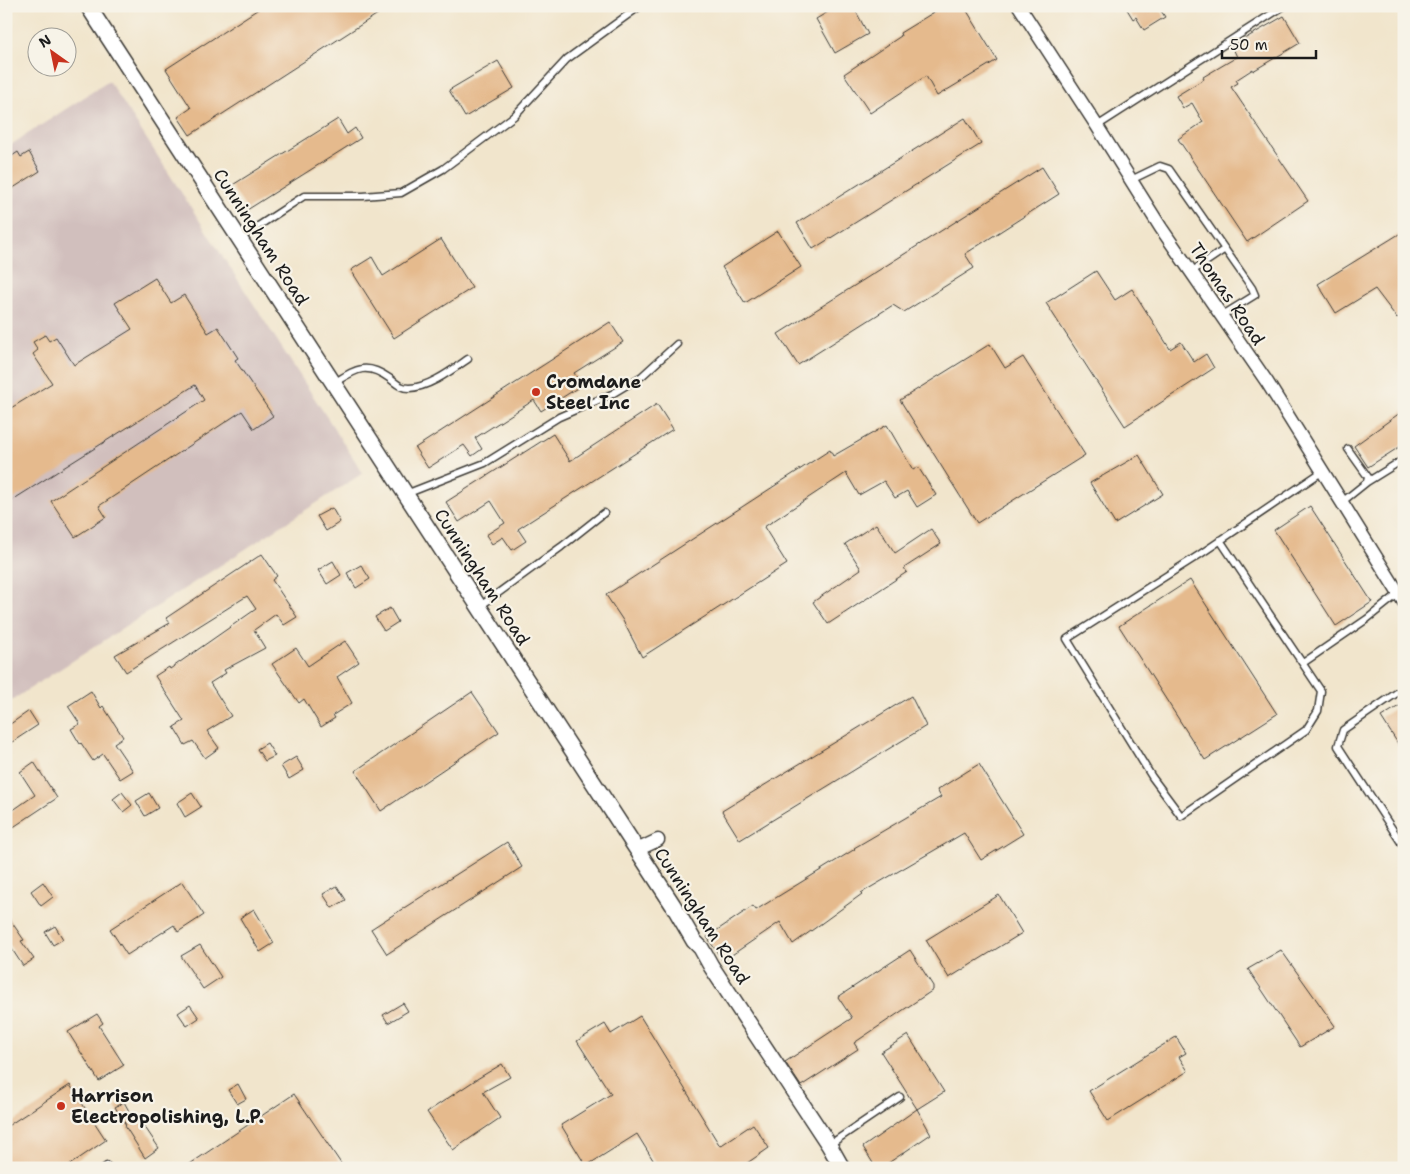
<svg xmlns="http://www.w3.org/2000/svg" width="1410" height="1174" font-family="'Shantell Sans',sans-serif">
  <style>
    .industrial { fill: #d1bfbd }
    .building { fill: #e5ba8d }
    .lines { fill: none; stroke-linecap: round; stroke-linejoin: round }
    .service-casing { stroke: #3c3a36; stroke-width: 9 }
    .minor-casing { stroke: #3c3a36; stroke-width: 15 }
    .tertiary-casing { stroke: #3c3a36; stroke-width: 18 }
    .service { stroke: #fff; stroke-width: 6 }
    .minor { stroke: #fff; stroke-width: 12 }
    .tertiary { stroke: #fff; stroke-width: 15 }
    .poi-dot { fill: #c8321e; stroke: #f7f3e8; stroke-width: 2 }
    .labels { text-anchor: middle; stroke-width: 4.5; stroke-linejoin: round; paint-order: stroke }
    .street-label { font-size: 18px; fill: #1c1c1c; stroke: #f7f3e8 }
    .poi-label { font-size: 18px; font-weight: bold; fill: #1c1c1c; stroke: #f7f3e8; text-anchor: start }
  </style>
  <rect width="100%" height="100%" fill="#f7f3e8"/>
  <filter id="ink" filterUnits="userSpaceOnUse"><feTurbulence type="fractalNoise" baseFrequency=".02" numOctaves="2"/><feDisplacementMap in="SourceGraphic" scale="10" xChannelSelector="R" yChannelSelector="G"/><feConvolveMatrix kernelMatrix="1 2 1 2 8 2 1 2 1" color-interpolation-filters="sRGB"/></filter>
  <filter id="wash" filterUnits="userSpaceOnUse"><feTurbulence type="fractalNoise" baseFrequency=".0096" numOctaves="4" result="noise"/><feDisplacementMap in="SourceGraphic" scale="20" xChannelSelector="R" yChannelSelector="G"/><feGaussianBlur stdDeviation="1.12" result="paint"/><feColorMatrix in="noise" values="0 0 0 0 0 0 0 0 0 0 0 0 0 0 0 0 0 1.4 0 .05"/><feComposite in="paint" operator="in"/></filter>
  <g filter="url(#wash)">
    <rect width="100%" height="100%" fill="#f1e5cc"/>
    <path class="industrial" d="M109 81 363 473 6 704V148Z"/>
    <g id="blocks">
      <path class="building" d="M263 6H390L190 135 178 117 191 108 166 69Z
        M838 6H853L868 34 835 53 816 19Z
        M944 6H964L997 60 937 96 926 76 870 113 844 74 901 36 900 33Z
        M1125 6H1158L1165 17 1144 30 1136 17 1133 19Z
        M1284 16 1300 43 1253 71V69L1236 80 1238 83 1231 87 1308 201 1247 242 1178 139 1203 122 1192 103 1183 108 1176 96 1204 79 1203 77 1237 57 1232 46Z
        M498 61 514 88 465 117 449 90Z
        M965 118 981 144 813 249 797 223Z
        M338 119 347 134 355 128 361 138 247 210 231 186Z
        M18 152 21 157 29 152 40 171 10 190 6 184V160Z
        M1042 167 1059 194 965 254 974 268 904 312 893 305 798 365 778 334Z
        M778 231 801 267 745 303 722 267Z
        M1404 231V313L1397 318 1375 289 1336 313 1318 284Z
        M441 239 472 288 394 338 351 270 372 257 383 276Z
        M1096 271 1115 300 1132 289 1170 349 1181 342 1194 362 1206 354 1214 368 1125 426 1046 303Z
        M155 278 171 303 184 295 208 333 218 327 238 358 235 360 273 416 254 429 242 411 99 506 106 517 75 537 51 501 204 400 195 385 6 504V411L52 383 33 354 38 350 33 342 45 335 49 341 56 337 74 365 132 329 115 303Z
        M610 322 623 342 574 373 582 385 541 411 534 400 475 438 482 449 472 456 464 445 428 468 415 448Z
        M990 344 1005 368 1023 357 1085 455 977 523 900 400Z
        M657 404 673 429 518 529 526 541 512 550 503 537 492 544 486 535 505 523 491 501 459 522 446 502 553 434 570 461Z
        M1404 410V444L1368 467 1354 446Z
        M887 425 913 470 918 467 936 495 917 507 907 491 895 498 884 481 859 495 846 473 764 527 787 564 642 657 622 619 606 595 830 450 833 456Z
        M1139 455 1163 494 1115 524 1090 483Z
        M1310 506 1372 602 1336 626 1274 530Z
        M332 508 340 522 326 531 317 516Z
        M876 524 895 553 931 529 941 544 904 568 907 572 828 624 813 602 861 569 845 544Z
        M262 554 277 576 272 580 297 617 284 625 276 614 254 630 265 648 224 670 226 673 210 683 231 716 207 731 219 748 205 758 193 741 185 745 174 727 184 721 155 676 169 667 170 669 256 609 247 596 126 672 115 655 170 623 166 618Z
        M333 561 341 575 327 584 318 570Z
        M361 565 370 579 356 588 347 573Z
        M1190 580 1277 714 1205 760 1119 626Z
        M390 608 398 622 384 631 375 617Z
        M345 641 359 662 337 677 352 703 333 715 335 718 321 727 304 699 299 703 272 664 296 648 308 666Z
        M91 691 101 708 103 706 123 737 114 743 133 771 120 779 103 754 93 761 81 743 80 744 71 729 80 724 68 706Z
        M472 692 499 732 381 811 355 771Z
        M911 696 926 726 740 840 722 811Z
        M1404 703V753L1381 717Z
        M29 711 38 725 6 746V727Z
        M267 743 275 756 265 761 257 749Z
        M296 757 304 770 289 779 281 766Z
        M34 762 57 798 6 832V815L35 795 20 772Z
        M979 764 1023 834 981 860 964 833 861 893 862 894 793 944 780 922 723 961 707 937 753 906 756 910 855 849 854 848 941 797 937 790Z
        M122 792 132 805 123 812 113 799Z
        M149 793 158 808 145 816 136 801Z
        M192 793 201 807 185 817 177 803Z
        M507 842 522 867 387 954 371 929Z
        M43 882 53 897 41 906 31 891Z
        M182 882 204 915 178 932 174 925 127 955 110 929Z
        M337 886 346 900 332 908 323 894Z
        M999 895 1022 933 949 978 926 940Z
        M254 909 274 943 260 952 240 918Z
        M6 914 24 940 21 941 34 959 23 966 6 940Z
        M55 926 63 939 53 945 45 932Z
        M200 945 221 977 203 989 181 956Z
        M910 950 933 986V990L854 1043 858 1049 801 1086 785 1062 852 1018 838 997Z
        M1281 950 1335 1026 1300 1047 1248 969Z
        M403 1003 408 1011 388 1023 383 1015Z
        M190 1005 199 1018 187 1026 178 1013Z
        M97 1014 103 1023 99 1026 124 1065 99 1081 68 1032Z
        M640 1016 720 1146 753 1124 769 1148 740 1168H658L637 1134 586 1166 561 1125 611 1094 577 1041 605 1024 611 1034Z
        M908 1035 944 1092 917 1109 881 1052Z
        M1176 1037 1186 1053 1179 1057 1188 1071 1108 1121 1089 1091Z
        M502 1064 510 1077 483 1092 500 1118 453 1150 427 1112 477 1079Z
        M238 1084 246 1099 237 1104 228 1090Z
        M70 1085 106 1140 65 1168H6V1127Z
        M294 1094 344 1168H184Z
        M124 1102 134 1120 138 1117 159 1148 145 1158 125 1126 126 1125 115 1107Z
        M917 1109 931 1134 881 1168H876L863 1147Z"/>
    </g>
  </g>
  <g filter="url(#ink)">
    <use href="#blocks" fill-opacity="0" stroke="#3c3a36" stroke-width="1"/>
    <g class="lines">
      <defs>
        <path id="service" d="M1097 126 1284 6
          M1131 180 1160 166 1169 169 1252 288 1255 295 1221 316
          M240 238 304 196H363L401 193 443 169 514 116 567 59 640 6
          M1191 272 1225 249
          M334 383C355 370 365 361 389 378 396 383 400 388 409 388 428 388 452 370 468 359
          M1367 482 1404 459
          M406 494 485 463 559 417 612 394 642 376 677 344
          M1342 502 1367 482 1368 477 1348 449
          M1220 540 1321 691 1318 711 1306 730 1181 816 1152 777 1067 639 1199 555 1323 471
          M479 607 561 547 604 513
          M1303 663 1367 619 1398 594
          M1404 688 1343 730 1338 746 1404 847
          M829 1145 900 1097
          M104 1168 107 1166"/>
        <path id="minor" d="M1019 6 1097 126 1161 228 1267 382 1404 602
          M637 850 658 840"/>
        <path id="tertiary" d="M88 6 673 905 694 941 701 948 711 966 829 1145 842 1168"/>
      </defs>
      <use href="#service" class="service-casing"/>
      <use href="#minor" class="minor-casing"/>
      <use href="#tertiary" class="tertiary-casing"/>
      <use href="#service" class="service"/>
      <use href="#minor" class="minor"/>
      <use href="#tertiary" class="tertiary"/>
    </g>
  </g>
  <g class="poi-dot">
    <circle cx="536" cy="392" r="5"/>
    <circle cx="61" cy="1106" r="5"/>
  </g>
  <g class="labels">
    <g class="street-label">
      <text transform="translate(261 237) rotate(57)" y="6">Cunningham Road</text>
      <text transform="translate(1227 294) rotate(56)" y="6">Thomas Road</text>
      <text transform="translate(482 577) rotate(57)" y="6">Cunningham Road</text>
      <text transform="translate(702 916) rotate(57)" y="6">Cunningham Road</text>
    </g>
    <g class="poi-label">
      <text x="546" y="388">Cromdane<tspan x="546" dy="21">Steel Inc</tspan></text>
      <text x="71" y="1102">Harrison<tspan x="71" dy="21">Electropolishing, L.P.</tspan></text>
    </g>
  </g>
  <rect width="1410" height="1174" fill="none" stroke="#f7f3e8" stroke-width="25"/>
  <g transform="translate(52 52) rotate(327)"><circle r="24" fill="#f7f3e8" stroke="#9f9d96"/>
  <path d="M0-4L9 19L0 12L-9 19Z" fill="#c8321e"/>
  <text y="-8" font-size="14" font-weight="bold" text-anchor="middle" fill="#1c1c1c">N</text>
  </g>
  <path d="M1222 50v8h94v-8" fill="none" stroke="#1c1c1c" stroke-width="2.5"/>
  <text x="1230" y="50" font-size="15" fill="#1c1c1c" stroke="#f7f3e8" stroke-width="4" paint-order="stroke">50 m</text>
</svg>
